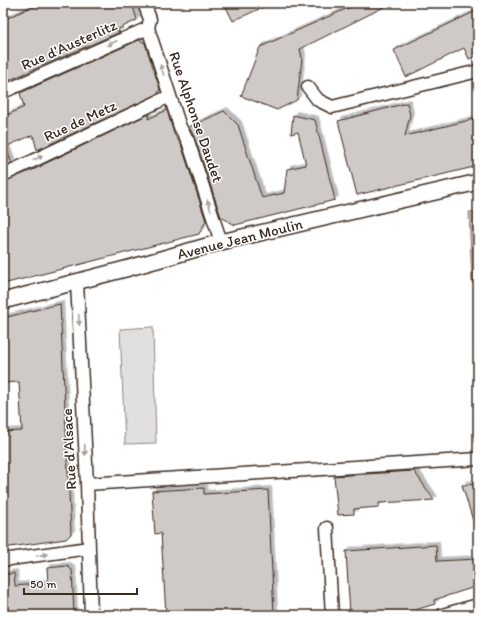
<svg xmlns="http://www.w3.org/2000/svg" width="481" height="618" font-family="Itim,sans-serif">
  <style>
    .green { fill: #e2e0de; stroke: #8e857e }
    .water { fill: #bcb6b3; stroke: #887e77 }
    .building { fill: #cfcac7; stroke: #3b2a1e; filter: url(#shadow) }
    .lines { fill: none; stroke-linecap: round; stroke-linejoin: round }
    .minor-casing { stroke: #3b2a1e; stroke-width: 15 }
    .tertiary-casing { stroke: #3b2a1e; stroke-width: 18 }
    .minor { stroke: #fff; stroke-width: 12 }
    .tertiary { stroke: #fff; stroke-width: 15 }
    .oneway { fill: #a79f9a }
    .labels { text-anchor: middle; stroke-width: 3; stroke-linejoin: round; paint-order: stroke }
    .street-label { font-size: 15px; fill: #3b2a1e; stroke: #fff }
  </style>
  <defs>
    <filter id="shadow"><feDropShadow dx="3.5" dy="-3.5" stdDeviation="0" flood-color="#0004"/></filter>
  </defs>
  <rect width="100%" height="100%" fill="#fff"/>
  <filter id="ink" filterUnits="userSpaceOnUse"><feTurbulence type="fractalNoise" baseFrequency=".025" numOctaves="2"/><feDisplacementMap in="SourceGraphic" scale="8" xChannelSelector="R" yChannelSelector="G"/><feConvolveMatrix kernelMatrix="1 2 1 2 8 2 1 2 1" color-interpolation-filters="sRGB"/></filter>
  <g filter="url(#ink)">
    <path class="green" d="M153 327 156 443 125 444 120 329Z"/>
    <path class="water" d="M478 211V226L472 227 476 274 478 275V282L472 283 469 212Z"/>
    <path class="building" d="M40 3H132L137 20 116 30 120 32 3 83V20Z
      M224 3H272L233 21Z
      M359 3H392L300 49 302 58 297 100 277 110 241 96 260 47Z
      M478 10V55L469 59 464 48 406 77 394 50Z
      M139 40 145 43 160 89 158 94 37 150 33 135 5 147 12 163 3 167V117L24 107 20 93Z
      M407 103 410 115 405 136 478 118V166L357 195 338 121Z
      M167 110 174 134 181 144 206 221 199 234 3 284V182L42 166V165L149 114 148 119Z
      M224 111 238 125 262 198 284 193 287 169 306 165 298 132 291 134 293 115 315 120 335 200 235 225 221 217 195 139 189 127Z
      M60 304 71 534 66 539 3 548V432L22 431 19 382 3 383V318Z
      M414 471 434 500 379 503V507L354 509V514L338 515 334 476Z
      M478 484V527H475L462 485Z
      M204 488V494L268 490 274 615H166L161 533 155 534 152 491Z
      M436 545 437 561 478 559V586L434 600 435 604 399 615H350L346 551Z
      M67 566 72 570 74 615H3V575L14 573 15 586 48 583 47 568Z"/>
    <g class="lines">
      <defs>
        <path id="minor" d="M144 3 150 19 148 28 180 127 188 141 221 242
          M308 87 318 100 332 107 478 71
          M3 92 148 28
          M3 175 170 96
          M77 282 87 484 91 615
          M87 484 478 459
          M327 528 332 615
          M3 560 89 548
          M442 615 478 605"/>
        <path id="tertiary" d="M3 301 129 268 221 242 478 182"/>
      </defs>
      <use href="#minor" class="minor-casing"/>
      <use href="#tertiary" class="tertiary-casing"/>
      <use href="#minor" class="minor"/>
      <use href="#tertiary" class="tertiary"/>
    </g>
    <defs><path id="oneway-solid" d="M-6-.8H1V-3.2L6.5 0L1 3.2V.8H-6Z"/></defs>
    <g class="oneway">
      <use href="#oneway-solid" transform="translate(112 43) rotate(156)"/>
      <use href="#oneway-solid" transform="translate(162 70) rotate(-108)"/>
      <use href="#oneway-solid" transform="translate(38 158) rotate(-25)"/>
      <use href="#oneway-solid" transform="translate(209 205) rotate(-108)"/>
      <use href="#oneway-solid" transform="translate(79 320) rotate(87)"/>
      <use href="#oneway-solid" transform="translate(85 450) rotate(87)"/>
      <use href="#oneway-solid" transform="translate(42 555) rotate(-8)"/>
    </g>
  </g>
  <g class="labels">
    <g class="street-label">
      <text transform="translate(69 45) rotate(-24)" y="5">Rue d'Austerlitz</text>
      <text transform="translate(196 117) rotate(71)" y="5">Rue Alphonse Daudet</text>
      <text transform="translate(80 121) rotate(-25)" y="5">Rue de Metz</text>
      <text transform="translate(240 239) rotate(-14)" y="5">Avenue Jean Moulin</text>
      <text transform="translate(69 449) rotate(-93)" y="5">Rue d'Alsace</text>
    </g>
  </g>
  <rect width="481" height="618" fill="none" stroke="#fff" stroke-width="16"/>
  <rect x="8" y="8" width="465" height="602" fill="none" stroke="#3b2a1e" stroke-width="1.5" filter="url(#ink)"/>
  <path d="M24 588v6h113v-6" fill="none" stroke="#3b2a1e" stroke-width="2"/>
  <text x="30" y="588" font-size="12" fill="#3b2a1e" stroke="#ffffff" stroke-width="3" paint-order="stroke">50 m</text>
</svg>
